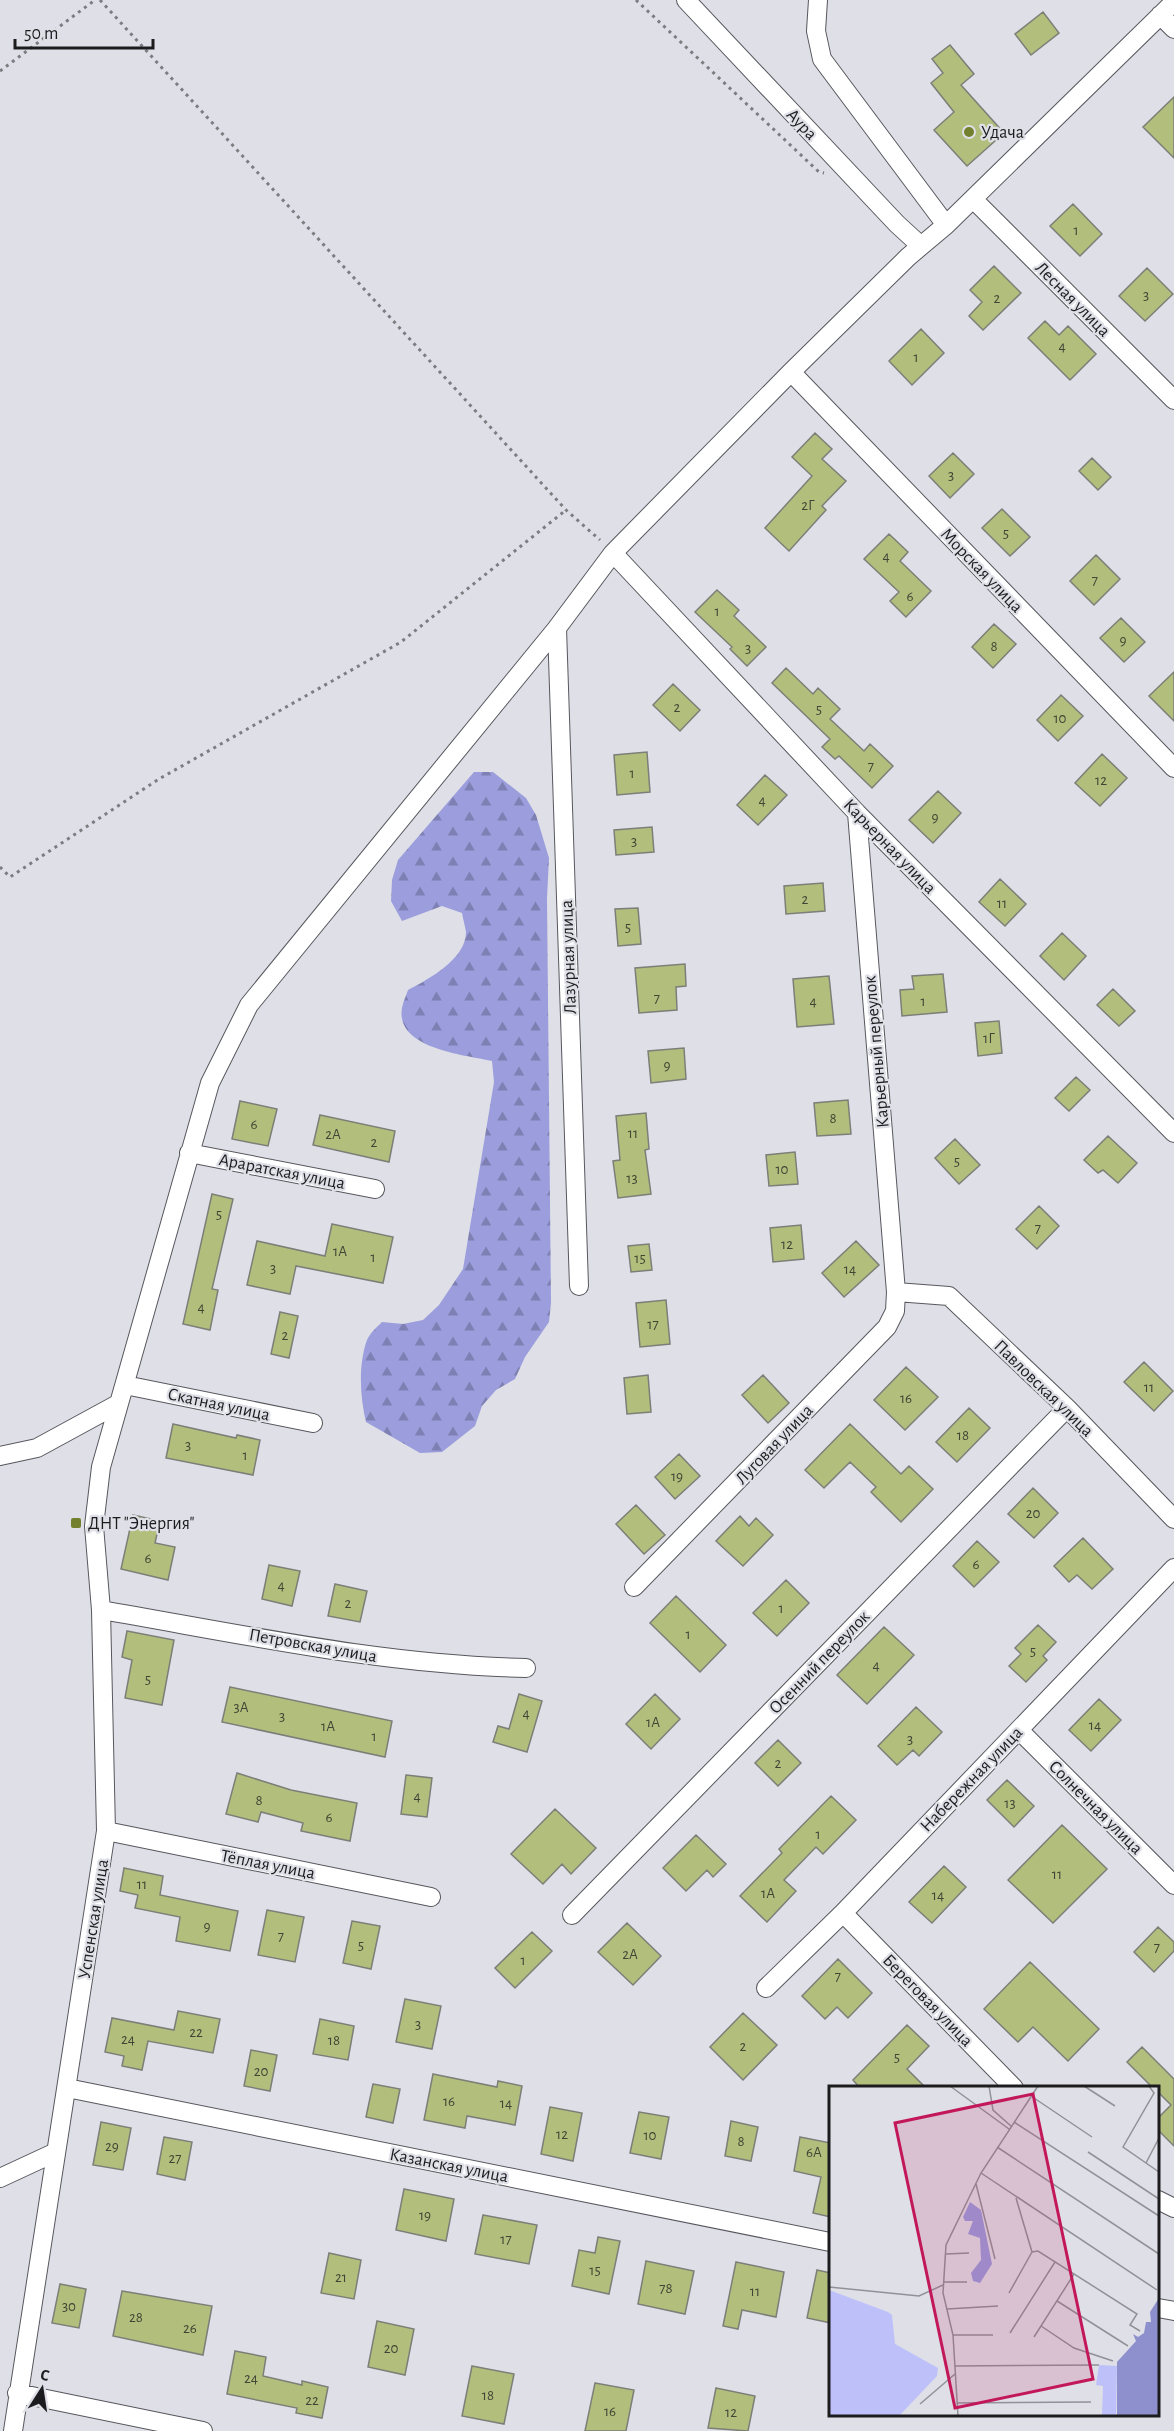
<svg xmlns="http://www.w3.org/2000/svg" width="1174" height="2431" font-family="'Alegreya Sans',sans-serif">
  <style>
    .forest { fill: url(#forest-firs) }
    .building { fill: #b2bf7c; stroke: #7d7e78; stroke-width: 1.5 }
    .lines { fill: none; stroke-linecap: round; stroke-linejoin: round }
    .street-casing { stroke: #57575e; stroke-width: 20 }
    .path { stroke: #7c7c81; stroke-width: 3; stroke-dasharray: 3 4.5; stroke-linecap: butt }
    .street { stroke: #fff; stroke-width: 18 }
    .poi-dot { fill: #73812e; stroke: #dfdfe7; stroke-width: 2 }
    .labels { text-anchor: middle; stroke-width: 4.5; stroke-linejoin: round; paint-order: stroke }
    .number-label { font-size: 15px; fill: #424536 }
    .street-label { font-size: 18px; fill: #1c1c1f; stroke: #dfdfe7 }
    .poi-label { font-size: 18px; fill: #1c1c1f; stroke: #dfdfe7; text-anchor: start }
    .inset-road { fill: none; stroke: #919197; stroke-width: 1.5 }
    .view { fill: #c2185b; fill-opacity: 0.15; stroke: #c2185b; stroke-width: 3 }
    .inset-edge { fill: none; stroke: #1c1c1f; stroke-width: 3 }
  </style>
  <defs>
    <pattern id="forest-firs" width="22" height="20" patternUnits="userSpaceOnUse" patternTransform="scale(1.5)"><rect width="22" height="20" fill="#9b9ddc"/><path d="M5 1l3.5 6h-7zM16 11l3.5 6h-7z" fill="#7e7fb2"/></pattern>
  </defs>
  <rect width="100%" height="100%" fill="#dfdfe7"/>
  <path class="forest" d="M474 772H493L526 798 536 815 549 858 547 898 551 1303 549 1322 525 1357 515 1379 496 1390 482 1406 475 1426 442 1452 420 1453 366 1422C360 1397 358 1365 367 1340 370 1333 377 1327 382 1322L403 1324 423 1320 439 1305 463 1269 494 1082 492 1061C466 1055 395 1049 402 1008 403 1002 406 996 408 990 429 979 466 959 466 932 465 926 463 919 462 913L442 906 402 921 391 901 392 880 398 860Z"/>
  <path class="building" d="M1043 12 1059 33 1031 55 1015 34Z
    M950 45 974 74 961 85 1004 133 967 166 934 130 954 112 931 83 943 73 932 59Z
    M1174 97V158L1143 127Z
    M1073 204 1102 234 1080 256 1050 226Z
    M994 266 1021 293 983 330 969 316 982 302 970 290Z
    M1147 268 1173 294 1145 321 1119 296Z
    M1045 321 1059 335 1068 326 1096 354 1070 380 1028 338Z
    M921 329 944 353 912 385 889 361Z
    M815 433 832 449 822 459 846 481 822 506 826 510 789 551 765 528 812 476 792 457Z
    M953 453 974 474 950 498 929 476Z
    M1092 458 1111 477 1098 490 1079 471Z
    M1002 509 1030 537 1010 556 982 528Z
    M889 534 908 552 900 561 931 591 906 617 890 601 899 592 864 559Z
    M1096 555 1120 579 1094 605 1070 581Z
    M717 590 739 610 734 616 766 647 747 666 730 649 732 647 695 612Z
    M1121 618 1145 642 1124 662 1100 638Z
    M994 624 1016 644 993 668 972 647Z
    M786 668 813 694 818 688 840 709 830 719 864 751 870 744 893 766 872 788 839 756 835 759 822 747 830 739 772 683Z
    M1174 672V721L1149 696Z
    M673 684 700 710 680 731 653 705Z
    M1061 695 1083 716 1058 741 1037 720Z
    M647 752 650 792 617 795 614 755Z
    M1102 754 1127 778 1100 806 1075 783Z
    M765 775 787 795 758 825 737 805Z
    M938 791 961 813 933 843 909 820Z
    M652 827 654 852 616 855 614 830Z
    M1000 879 1026 904 1005 926 979 902Z
    M823 883 825 911 786 914 784 886Z
    M638 908 641 944 618 946 615 909Z
    M1062 933 1086 956 1064 980 1040 956Z
    M685 964 686 986 676 987 677 1010 639 1013 635 968Z
    M943 974 947 1012 902 1016 900 990 914 989 912 976Z
    M829 976 834 1024 797 1027 793 979Z
    M1113 989 1135 1011 1119 1026 1097 1005Z
    M999 1021 1002 1053 978 1056 975 1023Z
    M684 1048 686 1079 651 1083 648 1051Z
    M1076 1077 1090 1090 1069 1111 1055 1098Z
    M848 1100 851 1134 817 1136 814 1103Z
    M240 1101 277 1109 268 1146 232 1139Z
    M646 1113 649 1149 645 1150 651 1194 618 1198 613 1161 620 1160 616 1116Z
    M320 1115 395 1131 389 1162 313 1145Z
    M1108 1136 1137 1163 1118 1183 1103 1170 1098 1173 1084 1160Z
    M955 1139 980 1165 959 1184 935 1158Z
    M795 1152 798 1184 769 1186 766 1155Z
    M212 1194 233 1199 212 1289 218 1290 210 1330 183 1324Z
    M1039 1206 1059 1226 1037 1249 1016 1229Z
    M332 1224 393 1237 383 1283 296 1266 290 1294 247 1285 257 1241 325 1256Z
    M801 1225 804 1259 773 1262 770 1228Z
    M856 1241 879 1265 844 1297 822 1273Z
    M649 1244 652 1270 631 1272 628 1246Z
    M666 1300 670 1344 640 1347 636 1303Z
    M280 1312 298 1316 289 1358 271 1354Z
    M1144 1362 1173 1391 1154 1411 1124 1382Z
    M906 1367 938 1397 905 1430 874 1400Z
    M648 1375 651 1412 627 1414 624 1378Z
    M763 1375 789 1403 768 1423 742 1395Z
    M969 1408 990 1428 957 1462 936 1442Z
    M173 1424 236 1438 237 1435 260 1440 253 1475 166 1458Z
    M850 1424 901 1474 909 1466 933 1489 901 1522 871 1492 876 1487 850 1462 824 1488 805 1470Z
    M679 1454 700 1476 675 1499 655 1477Z
    M1033 1488 1058 1513 1034 1538 1008 1514Z
    M636 1505 665 1535 644 1554 616 1524Z
    M133 1515 160 1521 155 1543 175 1547 168 1580 121 1569Z
    M740 1516 749 1526 756 1518 773 1535 743 1566 716 1541Z
    M1083 1538 1113 1569 1092 1589 1077 1575 1069 1582 1054 1566Z
    M977 1541 999 1562 974 1587 953 1566Z
    M269 1565 300 1571 292 1606 262 1599Z
    M786 1580 809 1603 777 1636 753 1613Z
    M335 1584 367 1591 360 1622 328 1616Z
    M676 1596 726 1645 700 1672 650 1623Z
    M1038 1625 1056 1642 1043 1656 1047 1660 1026 1682 1009 1666 1021 1654 1015 1648Z
    M884 1627 914 1655 867 1704 837 1675Z
    M127 1631 174 1640 162 1705 125 1698 132 1660 122 1657Z
    M230 1687 392 1721 385 1757 222 1722Z
    M519 1694 542 1701 527 1752 493 1742 498 1726 509 1729Z
    M655 1694 680 1719 651 1749 626 1724Z
    M1099 1699 1121 1720 1091 1751 1069 1730Z
    M916 1707 942 1732 919 1756 913 1750 897 1765 878 1746Z
    M778 1740 801 1763 778 1786 755 1763Z
    M237 1773 291 1790 357 1803 350 1841 301 1831 303 1823 261 1812 258 1822 226 1814Z
    M406 1775 432 1778 427 1817 401 1814Z
    M1007 1780 1034 1806 1014 1827 987 1800Z
    M831 1796 856 1820 823 1854 816 1847 784 1880 796 1891 767 1922 740 1896 782 1853 779 1849Z
    M555 1809 596 1848 571 1874 562 1864 543 1884 511 1854Z
    M1062 1825 1107 1869 1053 1923 1008 1880Z
    M696 1835 726 1864 713 1877 707 1870 686 1891 663 1868Z
    M944 1866 966 1887 932 1923 909 1902Z
    M124 1868 163 1876 160 1895 238 1911 230 1951 176 1941 180 1917 135 1908 138 1895 120 1891Z
    M267 1910 304 1917 295 1962 258 1955Z
    M352 1921 380 1926 371 1969 343 1963Z
    M627 1923 661 1956 633 1985 598 1952Z
    M1158 1927 1174 1942V1951L1154 1972 1134 1952Z
    M532 1932 552 1951 515 1988 495 1968Z
    M838 1959 872 1993 848 2018 837 2007 825 2019 802 1996Z
    M1030 1962 1099 2029 1068 2061 1033 2027 1018 2042 984 2009Z
    M405 1999 441 2006 432 2049 396 2042Z
    M178 2011 220 2019 213 2053 148 2041 142 2070 122 2066 124 2056 105 2052 112 2018 174 2030Z
    M743 2013 777 2045 743 2080 710 2047Z
    M320 2019 354 2026 348 2060 313 2054Z
    M907 2025 929 2046 907 2069 926 2088H860L853 2080Z
    M1142 2047 1174 2079V2146L1158 2130V2118L1171 2105 1158 2092V2088H1153L1127 2062Z
    M251 2050 277 2055 270 2091 244 2086Z
    M433 2074 497 2087 498 2081 522 2086 515 2125 467 2116 465 2128 424 2120Z
    M373 2084 400 2089 393 2123 366 2117Z
    M550 2107 582 2113 573 2161 541 2154Z
    M639 2112 669 2117 661 2159 630 2153Z
    M731 2121 758 2127 751 2161 725 2156Z
    M101 2122 131 2128 123 2170 93 2165Z
    M164 2137 192 2142 185 2180 157 2174Z
    M800 2137 831 2143V2217L813 2213 821 2177 794 2171Z
    M404 2189 454 2199 446 2241 396 2230Z
    M483 2215 537 2225 529 2264 475 2254Z
    M598 2237 620 2241 609 2294 572 2286 579 2250 595 2253Z
    M329 2253 361 2260 354 2299 321 2293Z
    M646 2261 694 2271 685 2314 638 2304Z
    M736 2262 784 2272 776 2317 742 2310 738 2329 723 2326Z
    M817 2270 831 2273V2323L807 2318Z
    M60 2284 86 2289 79 2328 52 2323Z
    M122 2291 212 2306 203 2355 113 2336Z
    M377 2321 414 2329 405 2375 368 2367Z
    M235 2351 266 2357 263 2376 302 2385V2381L328 2387 322 2418 296 2413 297 2408 227 2394Z
    M472 2366 514 2374 504 2424 462 2416Z
    M595 2383 634 2390 626 2431H585Z
    M716 2388 755 2396 748 2431 708 2428Z"/>
  <g class="lines">
    <defs>
      <path id="street" d="M686 0 897 224 921 246
        M818 0 816 31 822 59 946 225
        M1160 15 1174 29
        M973 199 1174 400
        M791 372 1174 768
        M613 553 857 813 1174 1133
        M557 628 579 1286
        M189 1153 375 1189
        M896 1292 949 1296 1067 1408 1174 1519
        M125 1385 313 1423
        M0 1456 37 1448 116 1405
        M634 1587 887 1327 895 1311 896 1292 857 813
        M101 1610C242 1634 383 1665 526 1668
        M1019 1730 1174 1885
        M106 1831 431 1897
        M843 1913 1014 2088
        M572 1915 1067 1408
        M766 1988 843 1913 1174 1568
        M67 2088 830 2242
        M0 2178 56 2152
        M1158 2200 1174 2208
        M1158 2308 1174 2311
        M17 2393 203 2431
        M13 2431 106 1831 101 1610 94 1526 101 1467 210 1083 249 1005 557 628 613 553 791 372 908 257 946 225 1174 2"/>
    </defs>
    <use href="#street" class="street-casing"/>
    <path class="path" d="M100 0 566 510 600 540
      M636 0 819 172 824 173
      M0 71 95 0
      M0 867 10 877 159 779 401 642 566 510"/>
    <use href="#street" class="street"/>
  </g>
  <g class="poi-dot">
    <circle cx="969" cy="132" r="6"/>
    <rect x="70" y="1517" width="12" height="12" rx="3"/>
  </g>
  <g class="labels">
    <g class="number-label">
      <text x="1076" y="235">1</text>
      <text x="1146" y="300">3</text>
      <text x="997" y="303">2</text>
      <text x="1062" y="351">4</text>
      <text x="916" y="362">1</text>
      <text x="951" y="480">3</text>
      <text x="808" y="510">2Г</text>
      <text x="1006" y="538">5</text>
      <text x="886" y="561">4</text>
      <text x="1095" y="585">7</text>
      <text x="910" y="601">6</text>
      <text x="717" y="616">1</text>
      <text x="1123" y="645">9</text>
      <text x="994" y="651">8</text>
      <text x="748" y="653">3</text>
      <text x="677" y="712">2</text>
      <text x="819" y="714">5</text>
      <text x="1060" y="723">10</text>
      <text x="871" y="771">7</text>
      <text x="632" y="778">1</text>
      <text x="1101" y="785">12</text>
      <text x="762" y="805">4</text>
      <text x="935" y="822">9</text>
      <text x="634" y="846">3</text>
      <text x="805" y="904">2</text>
      <text x="1002" y="908">11</text>
      <text x="628" y="932">5</text>
      <text x="657" y="1003">7</text>
      <text x="813" y="1006">4</text>
      <text x="923" y="1006">1</text>
      <text x="989" y="1043">1Г</text>
      <text x="667" y="1070">9</text>
      <text x="833" y="1123">8</text>
      <text x="254" y="1129">6</text>
      <text x="633" y="1138">11</text>
      <text x="333" y="1139">2А</text>
      <text x="374" y="1147">2</text>
      <text x="957" y="1166">5</text>
      <text x="782" y="1174">10</text>
      <text x="632" y="1183">13</text>
      <text x="219" y="1219">5</text>
      <text x="1038" y="1233">7</text>
      <text x="787" y="1249">12</text>
      <text x="340" y="1256">1А</text>
      <text x="373" y="1262">1</text>
      <text x="640" y="1263">15</text>
      <text x="273" y="1273">3</text>
      <text x="850" y="1274">14</text>
      <text x="201" y="1312">4</text>
      <text x="653" y="1329">17</text>
      <text x="285" y="1340">2</text>
      <text x="1149" y="1392">11</text>
      <text x="906" y="1403">16</text>
      <text x="963" y="1440">18</text>
      <text x="188" y="1450">3</text>
      <text x="245" y="1460">1</text>
      <text x="677" y="1481">19</text>
      <text x="1033" y="1518">20</text>
      <text x="148" y="1563">6</text>
      <text x="976" y="1569">6</text>
      <text x="281" y="1590">4</text>
      <text x="348" y="1608">2</text>
      <text x="781" y="1613">1</text>
      <text x="688" y="1639">1</text>
      <text x="1033" y="1656">5</text>
      <text x="876" y="1670">4</text>
      <text x="148" y="1684">5</text>
      <text x="241" y="1712">3А</text>
      <text x="526" y="1718">4</text>
      <text x="282" y="1721">3</text>
      <text x="653" y="1727">1А</text>
      <text x="1095" y="1730">14</text>
      <text x="328" y="1731">1А</text>
      <text x="374" y="1741">1</text>
      <text x="910" y="1744">3</text>
      <text x="778" y="1768">2</text>
      <text x="417" y="1801">4</text>
      <text x="259" y="1805">8</text>
      <text x="1010" y="1808">13</text>
      <text x="329" y="1822">6</text>
      <text x="818" y="1839">1</text>
      <text x="1057" y="1879">11</text>
      <text x="142" y="1889">11</text>
      <text x="768" y="1898">1А</text>
      <text x="938" y="1900">14</text>
      <text x="207" y="1931">9</text>
      <text x="281" y="1941">7</text>
      <text x="361" y="1950">5</text>
      <text x="1157" y="1952">7</text>
      <text x="630" y="1959">2А</text>
      <text x="523" y="1965">1</text>
      <text x="838" y="1981">7</text>
      <text x="418" y="2029">3</text>
      <text x="196" y="2037">22</text>
      <text x="128" y="2044">24</text>
      <text x="334" y="2045">18</text>
      <text x="743" y="2051">2</text>
      <text x="897" y="2062">5</text>
      <text x="261" y="2076">20</text>
      <text x="449" y="2106">16</text>
      <text x="506" y="2108">14</text>
      <text x="562" y="2139">12</text>
      <text x="650" y="2140">10</text>
      <text x="741" y="2146">8</text>
      <text x="112" y="2151">29</text>
      <text x="814" y="2157">6А</text>
      <text x="175" y="2163">27</text>
      <text x="425" y="2220">19</text>
      <text x="506" y="2244">17</text>
      <text x="595" y="2275">15</text>
      <text x="341" y="2282">21</text>
      <text x="666" y="2293">78</text>
      <text x="755" y="2296">11</text>
      <text x="69" y="2311">30</text>
      <text x="136" y="2322">28</text>
      <text x="190" y="2333">26</text>
      <text x="391" y="2353">20</text>
      <text x="251" y="2383">24</text>
      <text x="488" y="2400">18</text>
      <text x="312" y="2405">22</text>
      <text x="610" y="2416">16</text>
      <text x="731" y="2417">12</text>
    </g>
    <g class="street-label">
      <text transform="translate(802 124) rotate(46)" y="6">Аура</text>
      <text transform="translate(1073 299) rotate(45)" y="6">Лесная улица</text>
      <text transform="translate(982 570) rotate(46)" y="6">Морская улица</text>
      <text transform="translate(890 846) rotate(46)" y="6">Карьерная улица</text>
      <text transform="translate(568 957) rotate(-92)" y="6">Лазурная улица</text>
      <text transform="translate(876 1052) rotate(-95)" y="6">Карьерный переулок</text>
      <text transform="translate(282 1171) rotate(11)" y="6">Араратская улица</text>
      <text transform="translate(1044 1388) rotate(44)" y="6">Павловская улица</text>
      <text transform="translate(219 1404) rotate(12)" y="6">Скатная улица</text>
      <text transform="translate(774 1444) rotate(-46)" y="6">Луговая улица</text>
      <text transform="translate(313 1645) rotate(10)" y="6">Петровская улица</text>
      <text transform="translate(819 1662) rotate(-46)" y="6">Осенний переулок</text>
      <text transform="translate(971 1779) rotate(-46)" y="6">Набережная улица</text>
      <text transform="translate(1096 1807) rotate(45)" y="6">Солнечная улица</text>
      <text transform="translate(268 1864) rotate(11)" y="6">Тёплая улица</text>
      <text transform="translate(93 1919) rotate(-81)" y="6">Успенская улица</text>
      <text transform="translate(928 2000) rotate(46)" y="6">Береговая улица</text>
      <text transform="translate(449 2165) rotate(11)" y="6">Казанская улица</text>
    </g>
    <g class="poi-label">
      <text x="981" y="138">Удача</text>
      <text x="88" y="1529">ДНТ "Энергия"</text>
    </g>
  </g>
  <g transform="translate(829 2086)">
    <rect width="330" height="330" fill="#dfdfe7"/>
    <path d="M0 204 59 226 63 229 66 258 109 282 108 290 70 330H0Z" fill="#bec1f9"/>
    <path d="M141 116 152 124 163 178 151 197 144 195 142 187 152 174 151 152 139 148 144 135H136L134 131Z" fill="#9b9ddc"/>
    <path d="M270 279 288 280 287 330H273L274 300 267 299Z" fill="#bec1f9"/>
    <path d="M330 212V330H288V276L307 255 304 248 309 251 315 247 317 236H322L321 226Z" fill="#8e90ce"/>
    <path class="inset-road" d="M121 0 180 43M160 0 164 24 182 40M255 0 286 20M320 0 325 7 294 61 330 86M202 10 263 51M185 36 330 130M168 61 330 168M259 66 330 113M317 77 330 52M152 87 328 204M147 98 166 173M187 112 203 166M203 166 209 165 308 228 301 239 311 245M117 168 140 167M115 196H138M0 201 90 210 114 199M180 207 203 166M228 215 299 260M118 223 169 220M212 240 245 262 284 275M181 247 226 176M124 249H164M205 251 245 188M126 280 270 279M128 317 262 316M91 318 126 288M129 330 124 249 114 207 117 159 152 87 209 0"/>
    <path class="view" d="M204 8 264 293 126 322 66 37Z"/>
    <rect width="330" height="330" class="inset-edge"/>
  </g>
  <g transform="translate(42 2389) rotate(12)" stroke="#dfdfe7" stroke-width="4.5" paint-order="stroke">
  <path d="M0-4.5L10 22L0 15L-10 22Z" fill="#1c1c1f"/>
  <text y="-9" font-size="16" font-weight="bold" text-anchor="middle" fill="#1c1c1f">С</text>
  </g>
  <path d="M15 39v9h138v-9" fill="none" stroke="#1c1c1f" stroke-width="3"/>
  <text x="24" y="39" font-size="18" fill="#1c1c1f" stroke="#dfdfe7" stroke-width="4.5" paint-order="stroke">50 m</text>
</svg>
